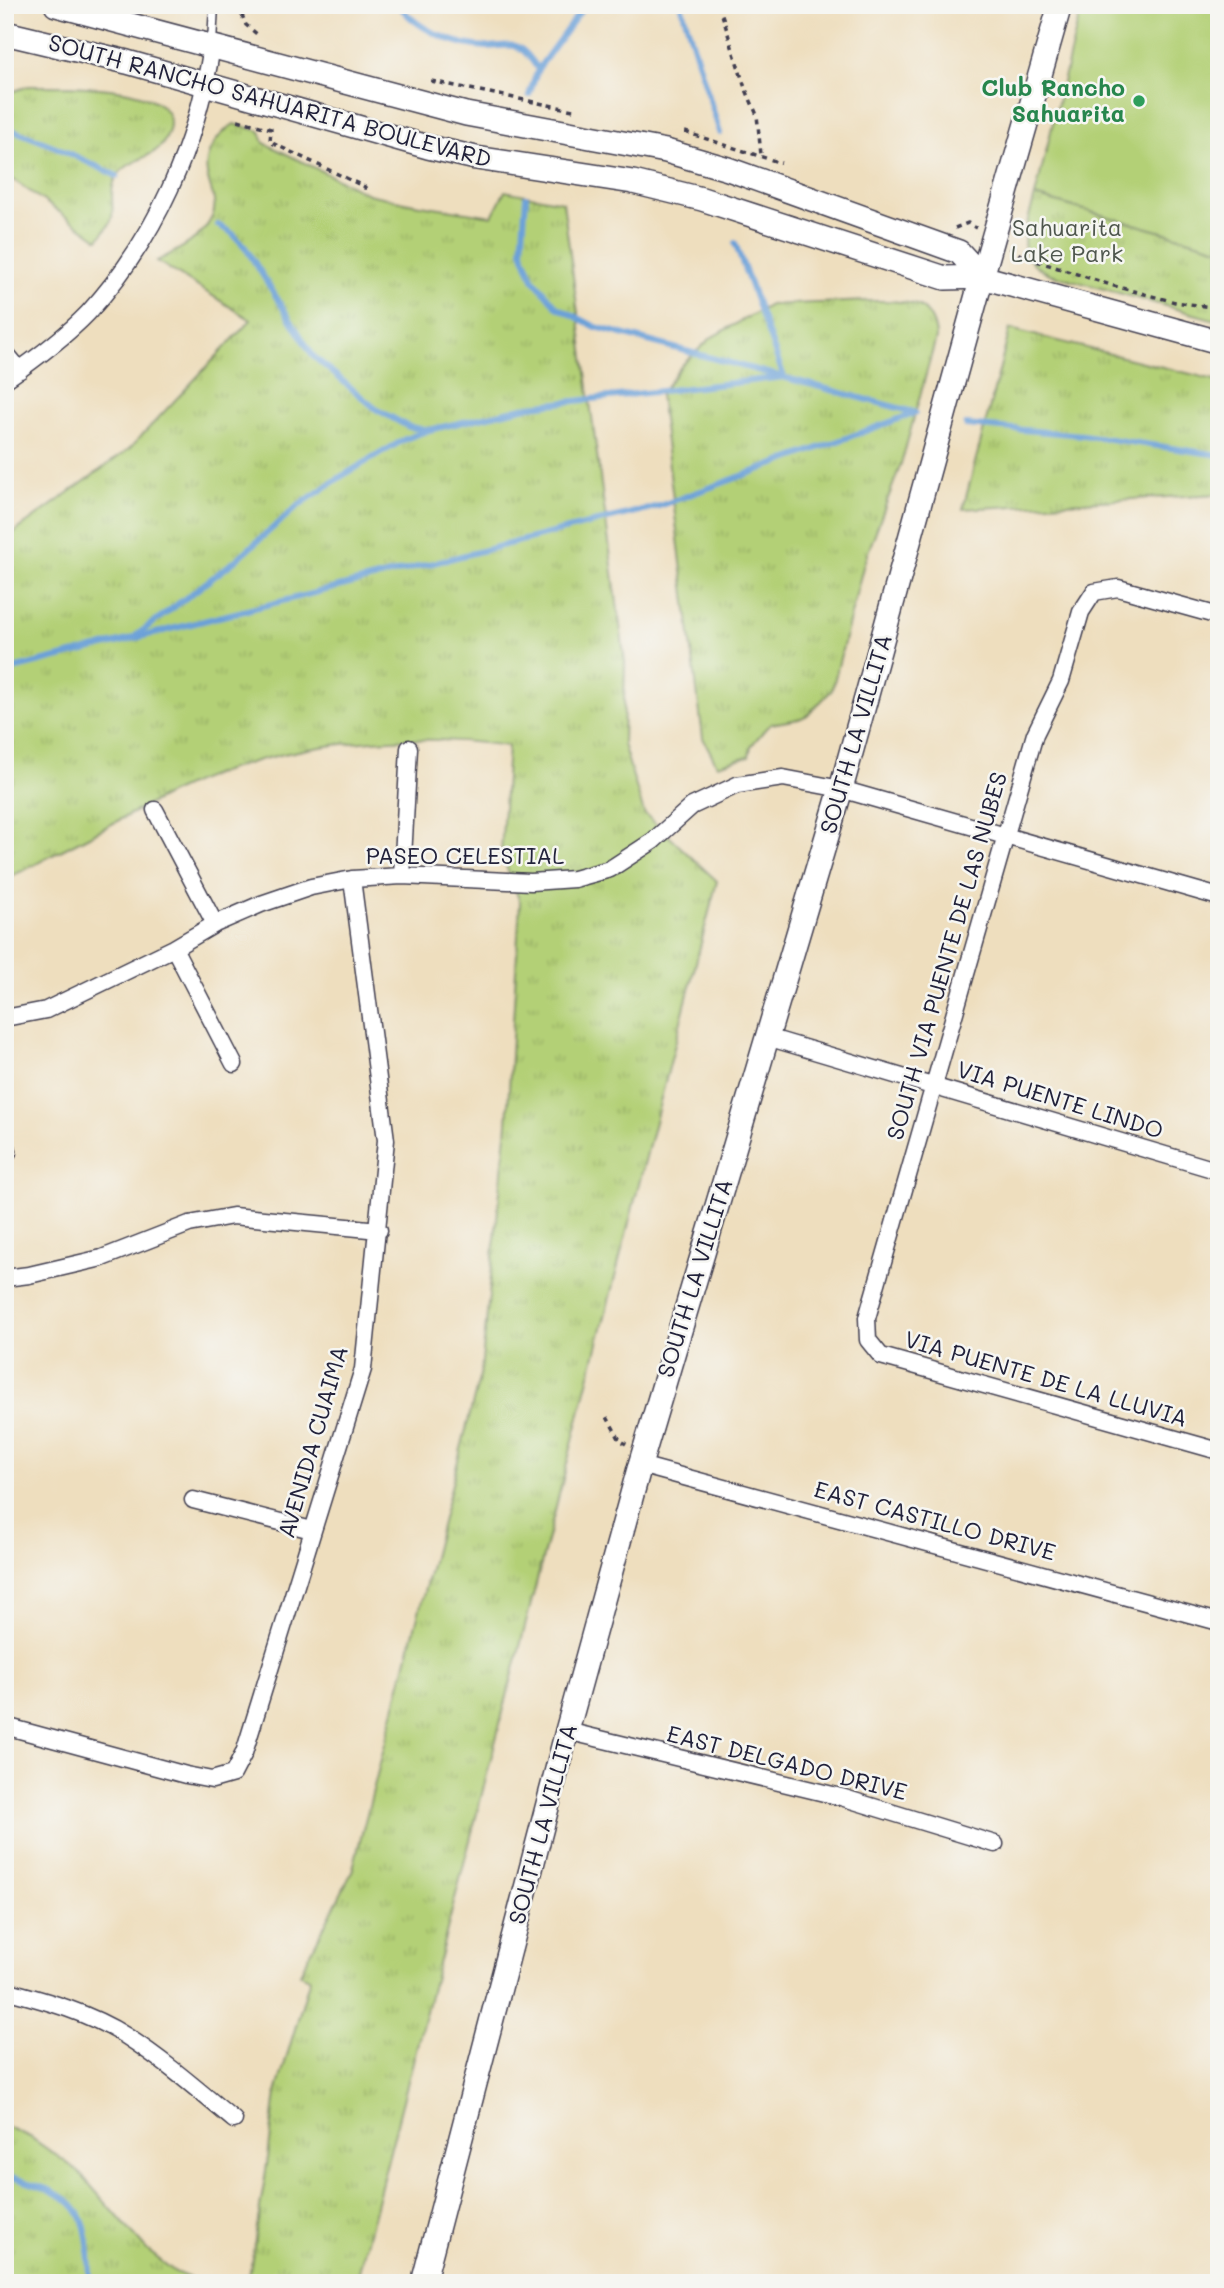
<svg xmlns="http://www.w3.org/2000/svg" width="1224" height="2288" font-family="Mali,sans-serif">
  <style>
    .grass { fill: url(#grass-tufts); stroke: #6a7958; stroke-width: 2 }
    .pitch { fill: #b3d076; stroke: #6a7958; stroke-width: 2 }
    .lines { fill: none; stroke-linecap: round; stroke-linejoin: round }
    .stream { stroke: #6ba0d8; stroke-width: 6 }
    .lane-casing { stroke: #413e4f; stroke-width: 11 }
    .street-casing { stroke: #413e4f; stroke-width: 19 }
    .secondary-casing { stroke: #413e4f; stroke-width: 26 }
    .path { stroke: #413e4f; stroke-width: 3.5; stroke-dasharray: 5 5; stroke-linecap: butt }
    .lane { stroke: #fff; stroke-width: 8 }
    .street { stroke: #fff; stroke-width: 16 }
    .secondary { stroke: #fff; stroke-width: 23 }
    .leisure-dot { fill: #2e9e5b; stroke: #f6f6f2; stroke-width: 2.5 }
    .labels { text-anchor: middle; stroke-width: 5; stroke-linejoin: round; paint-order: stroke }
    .leisure-label { font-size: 23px; font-weight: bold; fill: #27864d; stroke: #f6f6f2; text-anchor: end }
    .street-label { font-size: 23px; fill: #22223b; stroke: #f6f6f2 }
    .park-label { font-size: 23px; fill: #4e564d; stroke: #f6f6f2 }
  </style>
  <defs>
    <pattern id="grass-tufts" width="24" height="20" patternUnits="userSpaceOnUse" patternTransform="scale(1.75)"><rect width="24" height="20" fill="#b3d076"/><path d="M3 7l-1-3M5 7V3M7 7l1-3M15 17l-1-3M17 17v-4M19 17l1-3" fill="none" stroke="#9ab267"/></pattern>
  </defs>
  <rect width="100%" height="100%" fill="#f6f6f2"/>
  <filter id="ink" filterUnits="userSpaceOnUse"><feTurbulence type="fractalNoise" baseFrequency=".0143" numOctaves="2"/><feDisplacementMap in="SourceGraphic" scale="14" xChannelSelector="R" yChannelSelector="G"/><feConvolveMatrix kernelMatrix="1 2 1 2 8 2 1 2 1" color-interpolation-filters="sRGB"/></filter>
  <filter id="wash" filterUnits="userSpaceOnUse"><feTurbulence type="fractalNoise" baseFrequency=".00686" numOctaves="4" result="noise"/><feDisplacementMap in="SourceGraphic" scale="28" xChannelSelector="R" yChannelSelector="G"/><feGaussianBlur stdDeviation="1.57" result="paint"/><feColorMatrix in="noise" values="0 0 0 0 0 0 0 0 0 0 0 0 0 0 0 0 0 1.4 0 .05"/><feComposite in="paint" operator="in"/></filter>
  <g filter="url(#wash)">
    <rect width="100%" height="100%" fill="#eedebe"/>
    <path class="grass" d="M29 86C58 86 198 80 165 140 155 159 130 158 118 175 108 189 114 202 112 217 111 225 103 233 98 239L5 174V94Z
      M234 124 260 131 264 143 368 194 414 204 492 216 505 191 563 202 625 662 623 744 644 813 717 881 356 2283H248L268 2158 276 2093 310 1978 300 1974 352 1872 481 1371 507 1124 520 902 501 853 508 746C394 730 275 743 171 793 133 812 96 833 58 852 41 861 24 872 5 878V539L129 449 251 320 157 261C177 251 202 239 212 217 219 203 209 188 207 174 203 153 218 134 234 124Z
      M1035 196 1219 248V321L1050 274C1010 256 1026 230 1035 196Z
      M815 303C840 303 898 297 919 306 930 311 936 327 936 338L902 461 864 563 832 690 808 715 799 719 771 724 766 728 751 746 749 756 717 765 703 738 660 395 682 365 712 337 770 305Z
      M1010 329 1219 381V494L963 509Z
      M5 2126 30 2137 77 2170 147 2250 175 2272 202 2283H5Z"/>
    <path class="pitch" d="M1082 5H1219V248L1035 196Z"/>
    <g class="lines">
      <path class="stream" d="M399 5C417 30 457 46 487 47 495 47 507 44 515 46 525 49 532 61 538 69
        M681 5 720 133
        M529 95 538 69 585 5
        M5 127 56 147 117 176
        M526 197 522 251 533 279 557 307 596 327 913 412
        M218 225 232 233 245 247 313 356 376 409 409 427 428 430
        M966 425 1083 435 1219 455
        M133 638 236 560 299 505 342 476 405 439 429 430 531 406 784 377 735 243
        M5 671 659 506 915 413
        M5 2175C80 2198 89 2203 90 2283"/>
    </g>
  </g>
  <g filter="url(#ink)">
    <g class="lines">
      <defs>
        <path id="lane" d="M212 43 214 5"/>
        <path id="street" d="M5 352 20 370
          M5 380C34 360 64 338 88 313 156 239 197 145 212 46
          M1219 616 1118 588 1094 592 1081 612 1061 681 1035 734 867 1318 868 1340 881 1356 1219 1451
          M155 810 215 924
          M402 876 409 748
          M174 948 234 1064
          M5 1018 46 1010 174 948 215 924 261 904 311 887 352 879 402 876 531 882 574 879 610 869 653 841 692 806 737 785 783 778 841 789 1219 897
          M767 1037 1219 1171
          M5 1138 8 1152
          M5 1278 29 1275 102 1258 189 1224 233 1216 379 1230
          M640 1465 1219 1622
          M193 1500 312 1530
          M5 1726 186 1775 212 1780 233 1774 244 1753 363 1369 386 1140 352 879
          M567 1731 841 1797 995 1844
          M5 1990C47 2001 90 2013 126 2036 165 2061 199 2091 234 2120"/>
        <path id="secondary" d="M56 5 466 114 666 151 728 169 959 252 982 277
          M5 33 127 62 428 147 476 158 633 182 702 199 945 278 982 277 1219 342
          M423 2283 567 1731 640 1465 841 789 982 277 1060 5"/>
      </defs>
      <use href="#lane" class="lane-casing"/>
      <use href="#street" class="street-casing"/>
      <use href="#secondary" class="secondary-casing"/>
      <path class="path" d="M162 5H176
        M238 5 246 25 258 35
        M719 5 744 85 757 115 761 155
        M1193 5 1219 13
        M431 81 578 111
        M238 120 271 129 270 142 365 187V193
        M685 132 781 163
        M955 228 968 223 976 228
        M1010 248 1024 257 1114 286 1175 302 1219 308
        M607 1417 620 1440 626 1444"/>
      <use href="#lane" class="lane"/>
      <use href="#street" class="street"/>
      <use href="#secondary" class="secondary"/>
    </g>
  </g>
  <circle class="leisure-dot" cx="1139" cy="101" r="7"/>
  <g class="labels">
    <g class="leisure-label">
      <text x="1125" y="96">Club Rancho<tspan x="1125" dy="26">Sahuarita</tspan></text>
    </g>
    <g class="street-label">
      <text transform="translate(270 101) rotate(15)" y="8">SOUTH RANCHO SAHUARITA BOULEVARD</text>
      <text transform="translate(856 734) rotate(-74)" y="8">SOUTH LA VILLITA</text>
      <text x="465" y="864">PASEO CELESTIAL</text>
      <text transform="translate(947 956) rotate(-74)" y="8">SOUTH VIA PUENTE DE LAS NUBES</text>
      <text transform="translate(1060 1100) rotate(17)" y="8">VIA PUENTE LINDO</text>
      <text transform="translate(695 1278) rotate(-73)" y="8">SOUTH LA VILLITA</text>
      <text transform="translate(1046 1379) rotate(16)" y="8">VIA PUENTE DE LA LLUVIA</text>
      <text transform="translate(313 1442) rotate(-74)" y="8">AVENIDA CUAIMA</text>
      <text transform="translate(935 1521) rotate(15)" y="8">EAST CASTILLO DRIVE</text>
      <text transform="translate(787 1763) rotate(14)" y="8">EAST DELGADO DRIVE</text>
      <text transform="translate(543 1824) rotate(-75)" y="8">SOUTH LA VILLITA</text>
    </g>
    <g class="park-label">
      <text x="1067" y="236">Sahuarita<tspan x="1067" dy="26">Lake Park</tspan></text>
    </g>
  </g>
  <rect width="1224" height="2288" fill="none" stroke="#f6f6f2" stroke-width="28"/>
</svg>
